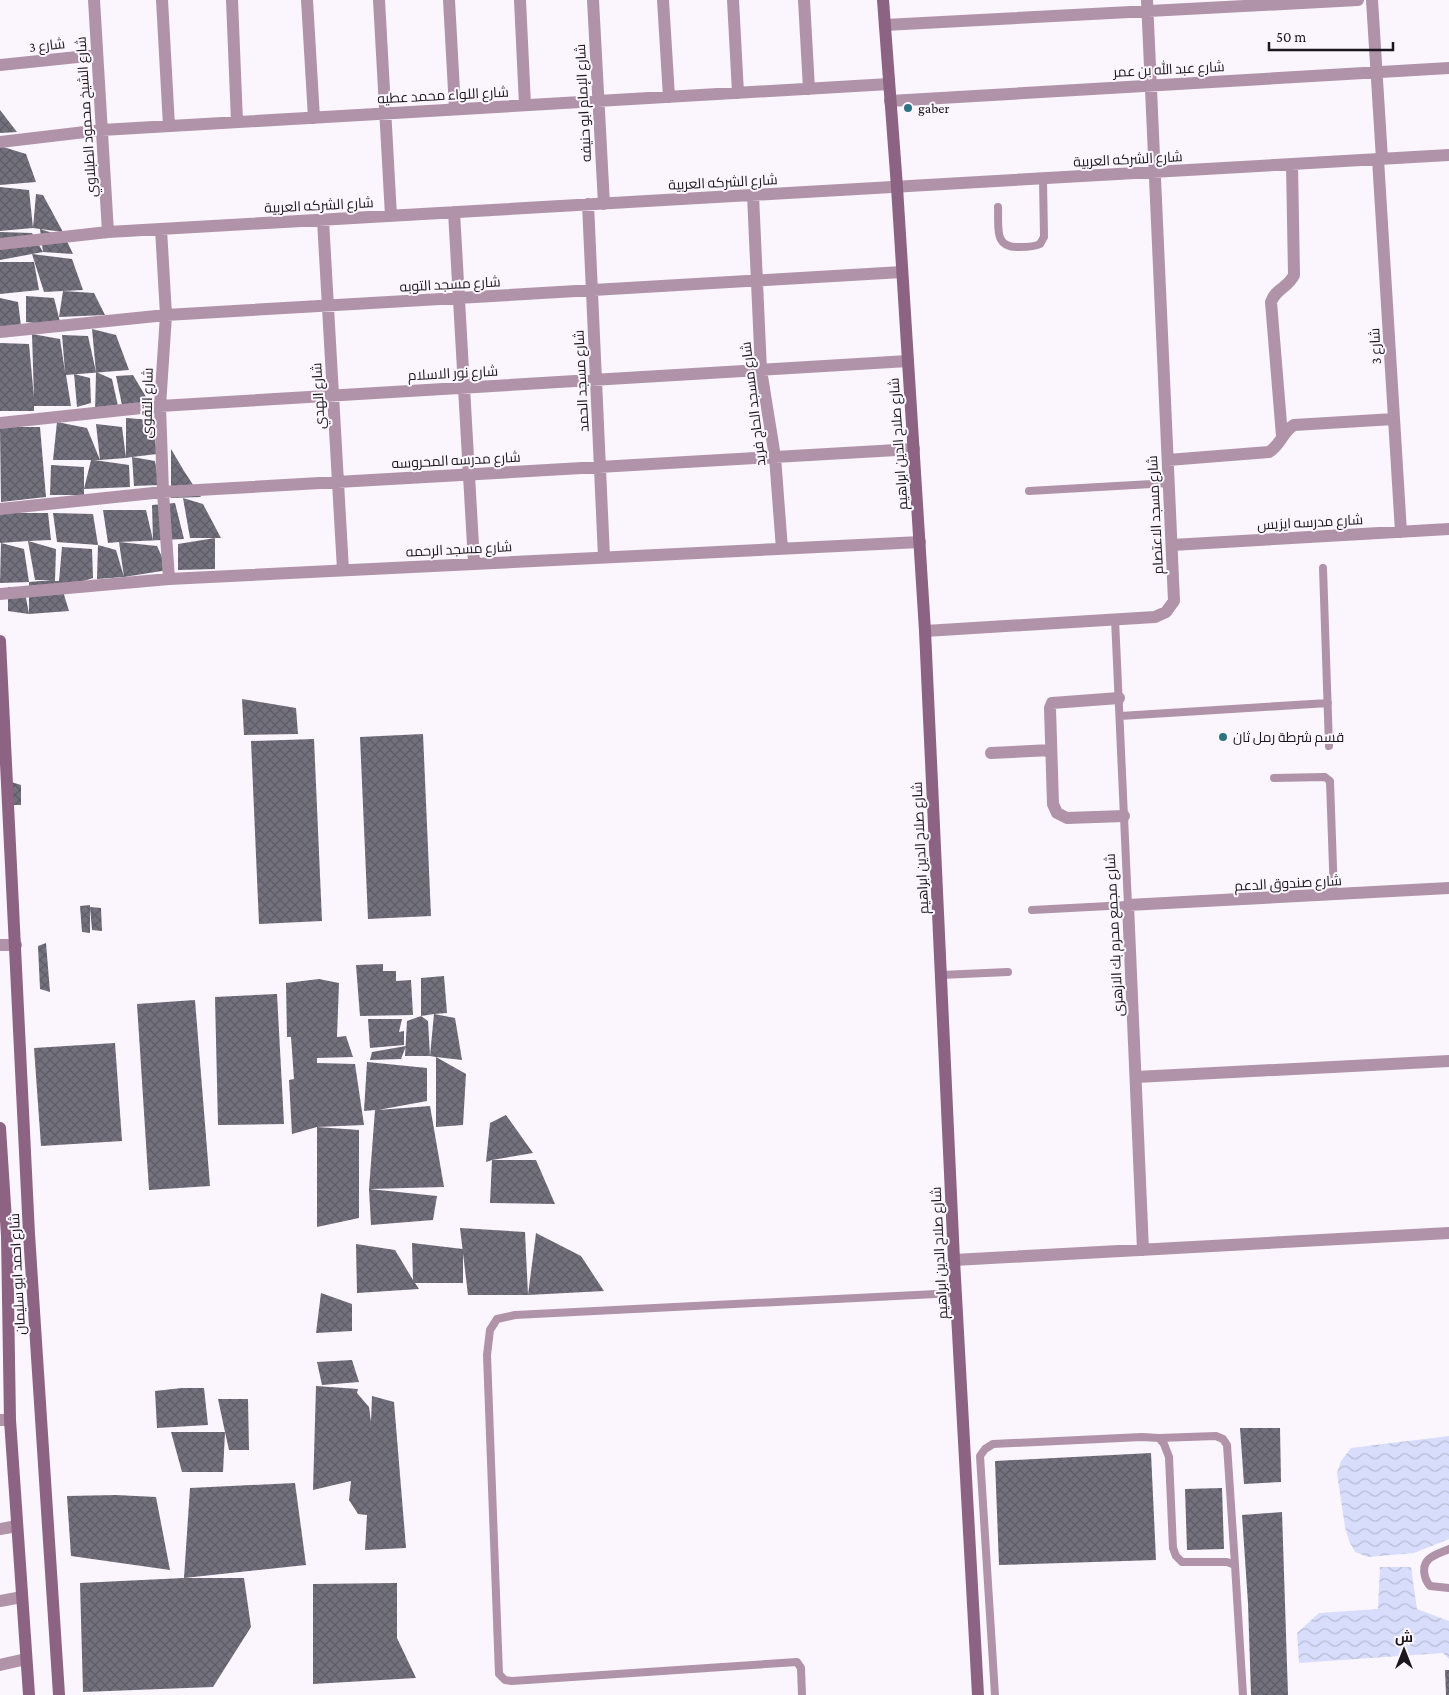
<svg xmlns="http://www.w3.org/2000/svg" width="1449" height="1695" font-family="'Crimson Pro',Cairo,serif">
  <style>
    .water { fill: url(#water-waves) }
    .building { fill: url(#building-cross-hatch) }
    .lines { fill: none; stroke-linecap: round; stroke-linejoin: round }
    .lane { stroke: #b093a9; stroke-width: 8 }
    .street { stroke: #b093a9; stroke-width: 12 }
    .secondary { stroke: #8c6382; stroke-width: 12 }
    .poi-dot { fill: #2f7383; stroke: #fbf5fe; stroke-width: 2 }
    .labels { text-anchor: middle; stroke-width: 4; stroke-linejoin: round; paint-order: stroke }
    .street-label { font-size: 14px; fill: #1b171c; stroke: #fbf5fe }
    .poi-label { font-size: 14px; fill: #1b171c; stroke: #fbf5fe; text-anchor: start }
  </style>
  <defs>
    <pattern id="water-waves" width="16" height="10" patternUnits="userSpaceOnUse" patternTransform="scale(1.25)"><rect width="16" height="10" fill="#d7ddfa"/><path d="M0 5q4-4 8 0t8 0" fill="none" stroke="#b8bdd6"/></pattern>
    <pattern id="building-cross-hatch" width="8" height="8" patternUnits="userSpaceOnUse" patternTransform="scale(1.25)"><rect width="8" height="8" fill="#74717e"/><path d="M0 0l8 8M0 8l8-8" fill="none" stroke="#5e5c66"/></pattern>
  </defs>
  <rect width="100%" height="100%" fill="#fbf5fe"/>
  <path class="water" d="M1449 1436V1539L1414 1553 1368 1557 1355 1552 1349 1541 1345 1527 1337 1473 1341 1461 1351 1448Z
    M1380 1567H1411L1417 1609 1449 1621V1659L1443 1653 1299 1663 1297 1633 1319 1613 1378 1609Z"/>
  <path class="building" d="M0 110 17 132 0 133Z
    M0 146 26 154 36 182 0 185Z
    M0 187 29 190 33 228 0 231Z
    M36 194 43 195 63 232 40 229 65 237 73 254 43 252 40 229 33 228Z
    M0 232 32 233 43 252 32 254 72 259 83 290 63 291 94 293 105 315 59 317 63 291 44 292 32 254 0 260Z
    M0 262H34L39 290 0 294Z
    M26 296 54 298 61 326 26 322Z
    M0 298 18 302 21 326 0 331Z
    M92 329 116 335 129 370 66 375 71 406H34V411H0V343L29 344 34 398 32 334 60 339 65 372 62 335 88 336 96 372Z
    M96 372 112 379 118 406 95 413Z
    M74 374 90 378 91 403 77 407Z
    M133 375 152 407 123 410 116 376Z
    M126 418 152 420 157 454 132 457 155 461 159 485 134 486 132 457 126 458 100 460H94L129 465 130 487 84 489 91 460H53L57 422 87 428 100 460 96 424 122 427 126 458Z
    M0 427H40L46 497 1 502Z
    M171 449 184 471 201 497 171 498Z
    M51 465 84 467V495H50Z
    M183 498 203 504 221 538H215V569L178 570V544L215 538H190Z
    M175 503 184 539 119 542 157 546 168 570 124 577 119 542 108 543 103 510H146L153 540 152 505Z
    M0 513H48L51 540 28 541 56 549 55 581H59L62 547 92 549 93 578 62 588 69 611 29 614 8 611V587H24L29 614V582L0 583 1 543 24 549 29 582 53 580H35L28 541 0 543Z
    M53 513 93 514 98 545 57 542Z
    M98 545 116 550 124 577 97 579Z
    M242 699 296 708 298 734 244 735Z
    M423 734 431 916 368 919 360 737Z
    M314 739 322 921 259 924 251 741Z
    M8 781 21 785V805H9Z
    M90 905V933L82 932 80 906Z
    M90 907 101 908 102 931 92 930Z
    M46 943 50 992 40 989 38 946Z
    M383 964V971H396V981L411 980 413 1015 360 1016 356 965Z
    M444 976 447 1013 434 1014 455 1018 462 1060 436 1057 466 1074 463 1125 436 1127V1057L430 1056 434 1014 421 1016 428 1021 430 1056H405L407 1021 421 1016V978Z
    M319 979 339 983 337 1037 346 1036 353 1057 317 1058V1063L355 1064 364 1125 317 1127 292 1134 289 1080 294 1079 291 1037H287L286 983Z
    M277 994 284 1124 218 1125 215 997Z
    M195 1000 210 1186 149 1190 137 1004Z
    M368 1019H402L399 1032 404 1031V1045L370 1048Z
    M115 1043 122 1141 41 1146 34 1048Z
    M406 1046 401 1059 370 1060 372 1052Z
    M367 1062 427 1068V1101L378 1110 430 1106 444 1187 369 1189 375 1110 364 1111Z
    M506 1115 533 1153 492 1160H536L555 1204 490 1203 492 1160 486 1162 490 1123Z
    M317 1127 359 1130V1218L317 1227Z
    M369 1189 437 1196 433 1220 371 1225Z
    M460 1228 525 1232 528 1295H468Z
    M536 1233 581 1256 604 1291 528 1295Z
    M412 1243 463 1249V1283H415L419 1289 357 1293 356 1244 395 1250 413 1280Z
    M321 1293 352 1304V1331L316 1333Z
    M352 1360 359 1382 322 1385 317 1362Z
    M316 1386 358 1389 357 1393 369 1407 371 1422 372 1396 394 1402 406 1548 365 1550 367 1515 358 1514 349 1500 351 1481 313 1490Z
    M182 1388H204L208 1425 157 1428 155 1391Z
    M218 1399H248L249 1450H229L225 1432 223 1472H182L171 1432H225Z
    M1240 1428H1280L1281 1482 1244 1484Z
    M1151 1453 1156 1560 999 1565 995 1461Z
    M295 1483 306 1565 184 1578H244L251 1627 213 1687 83 1692 80 1583 184 1578 190 1488Z
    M1222 1488 1224 1549 1187 1550 1185 1489Z
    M116 1495 156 1497 170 1570 71 1556 67 1496Z
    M1282 1512 1288 1695H1251L1248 1603 1242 1515Z
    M397 1583V1638L416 1678 313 1684V1584Z
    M1445 1670H1449V1695H1446Z"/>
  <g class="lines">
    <path class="lane" d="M998 207C999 227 993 249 1020 247 1027 247 1034 247 1040 244L1044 237 1043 179
      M1029 491 1169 483
      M1323 568 1329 746
      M1120 716 1328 703
      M1274 778 1325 777 1330 781 1334 896
      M1032 910 1128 905 1115 619
      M941 975 1008 972
      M1159 1438 1216 1436 1223 1439 1227 1445 1235 1565
      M1449 1549C1443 1552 1434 1554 1429 1559 1421 1566 1424 1579 1430 1586L1449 1588
      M802 1695 801 1668 797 1662 512 1681 505 1680 499 1674 487 1355 490 1330 497 1319 515 1315 956 1293
      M995 1695 980 1456 985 1449 993 1444 1142 1437 1159 1438 1164 1444 1169 1457 1173 1548 1176 1556 1182 1562H1227L1235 1565 1243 1695"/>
    <path class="street" d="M94 0 108 232
      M162 0 169 126
      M232 0 237 122
      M307 0 314 118
      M379 0 391 216
      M449 0 455 109
      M520 0 525 105
      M593 0 604 204
      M663 0 669 97
      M733 0 738 93
      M804 0 809 89
      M1372 0 1382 159
      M885 25 1358 0
      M0 65 97 55
      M890 101 1449 68
      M0 142 102 130 889 84
      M1378 159 1401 532
      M753 195 761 370 775 457 782 549
      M588 204 604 557
      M454 212 474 563
      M323 220 343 570
      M161 229 166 315 160 406 163 492 169 579
      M0 244 108 232 1449 155
      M0 332 166 315 902 272
      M0 423 160 406 908 361
      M1282 436 1271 302C1276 288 1288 288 1294 275L1292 164
      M1168 460 1269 452C1281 445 1282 432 1294 425L1394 419
      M0 509 163 492 914 449
      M1172 545 1449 529
      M0 594 169 579 920 542
      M925 631 1155 617 1166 612 1174 601 1147 0
      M1119 698 1052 703 1050 708 1053 804 1057 813 1067 818 1124 816
      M991 753 1051 750
      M0 945H16
      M1136 1077 1449 1061
      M1143 1250 1128 905 1449 888
      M954 1260 1449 1233
      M0 1420H10
      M0 1529 17 1526
      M0 1601 22 1597
      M0 1665 26 1659"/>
    <path class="secondary" d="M883 0 897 187 925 631 954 1260 978 1695
      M0 641 29 1234 59 1695
      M0 1128 7 1236 10 1420 29 1695"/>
  </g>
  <g class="poi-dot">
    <circle cx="908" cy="108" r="5"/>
    <circle cx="1223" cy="737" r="5"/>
  </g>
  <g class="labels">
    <g class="street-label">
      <text transform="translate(47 45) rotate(-6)" y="5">شارع 3</text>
      <text transform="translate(1169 69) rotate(-3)" y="5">شارع عبد الله بن عمر</text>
      <text transform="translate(443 95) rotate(-3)" y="5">شارع اللواء محمد عطيه</text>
      <text transform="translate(583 103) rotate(-93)" y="5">شارع الإمام ابو حنيفه</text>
      <text transform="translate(86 117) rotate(-94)" y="5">شارع الشيخ محمود الطبلاوي</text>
      <text transform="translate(1128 159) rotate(-3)" y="5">شارع الشركه العربية</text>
      <text transform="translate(723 182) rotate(-3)" y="5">شارع الشركه العربية</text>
      <text transform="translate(319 205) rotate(-3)" y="5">شارع الشركه العربية</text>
      <text transform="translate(450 284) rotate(-3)" y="5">شارع مسجد التوبه</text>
      <text transform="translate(1375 346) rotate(-93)" y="5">شارع 3</text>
      <text transform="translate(453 373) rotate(-3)" y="5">شارع نور الاسلام</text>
      <text transform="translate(581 381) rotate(-93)" y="5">شارع مسجد الحمد</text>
      <text transform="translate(318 396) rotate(-93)" y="5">شارع الهدي</text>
      <text transform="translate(147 403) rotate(-89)" y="5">شارع التقوى</text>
      <text transform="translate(753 404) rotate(-97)" y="5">شارع مسجد الحاج فريد</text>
      <text transform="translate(898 444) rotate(-94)" y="5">شارع صلاح الدين ابراهيم</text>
      <text transform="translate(456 460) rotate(-3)" y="5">شارع مدرسه المحروسه</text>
      <text transform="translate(1155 515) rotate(-93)" y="5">شارع مسجد الاعتصام</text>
      <text transform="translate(1310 522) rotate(-3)" y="5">شارع مدرسه ايزيس</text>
      <text transform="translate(459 549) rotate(-3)" y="5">شارع مسجد الرحمه</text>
      <text transform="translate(920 848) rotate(-93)" y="5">شارع صلاح الدين ابراهيم</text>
      <text transform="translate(1288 883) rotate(-3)" y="5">شارع صندوق الدعم</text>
      <text transform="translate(1114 935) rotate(-93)" y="5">شارع مجمع محرم بك الازهرى</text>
      <text transform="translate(939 1253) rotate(-93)" y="5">شارع صلاح الدين ابراهيم</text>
      <text transform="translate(17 1274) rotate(-93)" y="5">شارع احمد ابو سليمان</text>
    </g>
    <g class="poi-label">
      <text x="918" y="113">gaber</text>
      <text x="1233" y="742">قسم شرطة رمل ثان</text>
    </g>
  </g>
  <g transform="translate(1404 1650)" stroke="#fbf5fe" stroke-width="4" paint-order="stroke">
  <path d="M0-4L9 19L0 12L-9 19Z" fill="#1b171c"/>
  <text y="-8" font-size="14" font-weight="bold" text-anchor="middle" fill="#1b171c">ش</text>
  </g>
  <path d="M1269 42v8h124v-8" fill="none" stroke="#1b171c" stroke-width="2.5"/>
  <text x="1276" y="42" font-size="15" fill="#1b171c" stroke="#fbf5fe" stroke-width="4" paint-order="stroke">50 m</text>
</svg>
